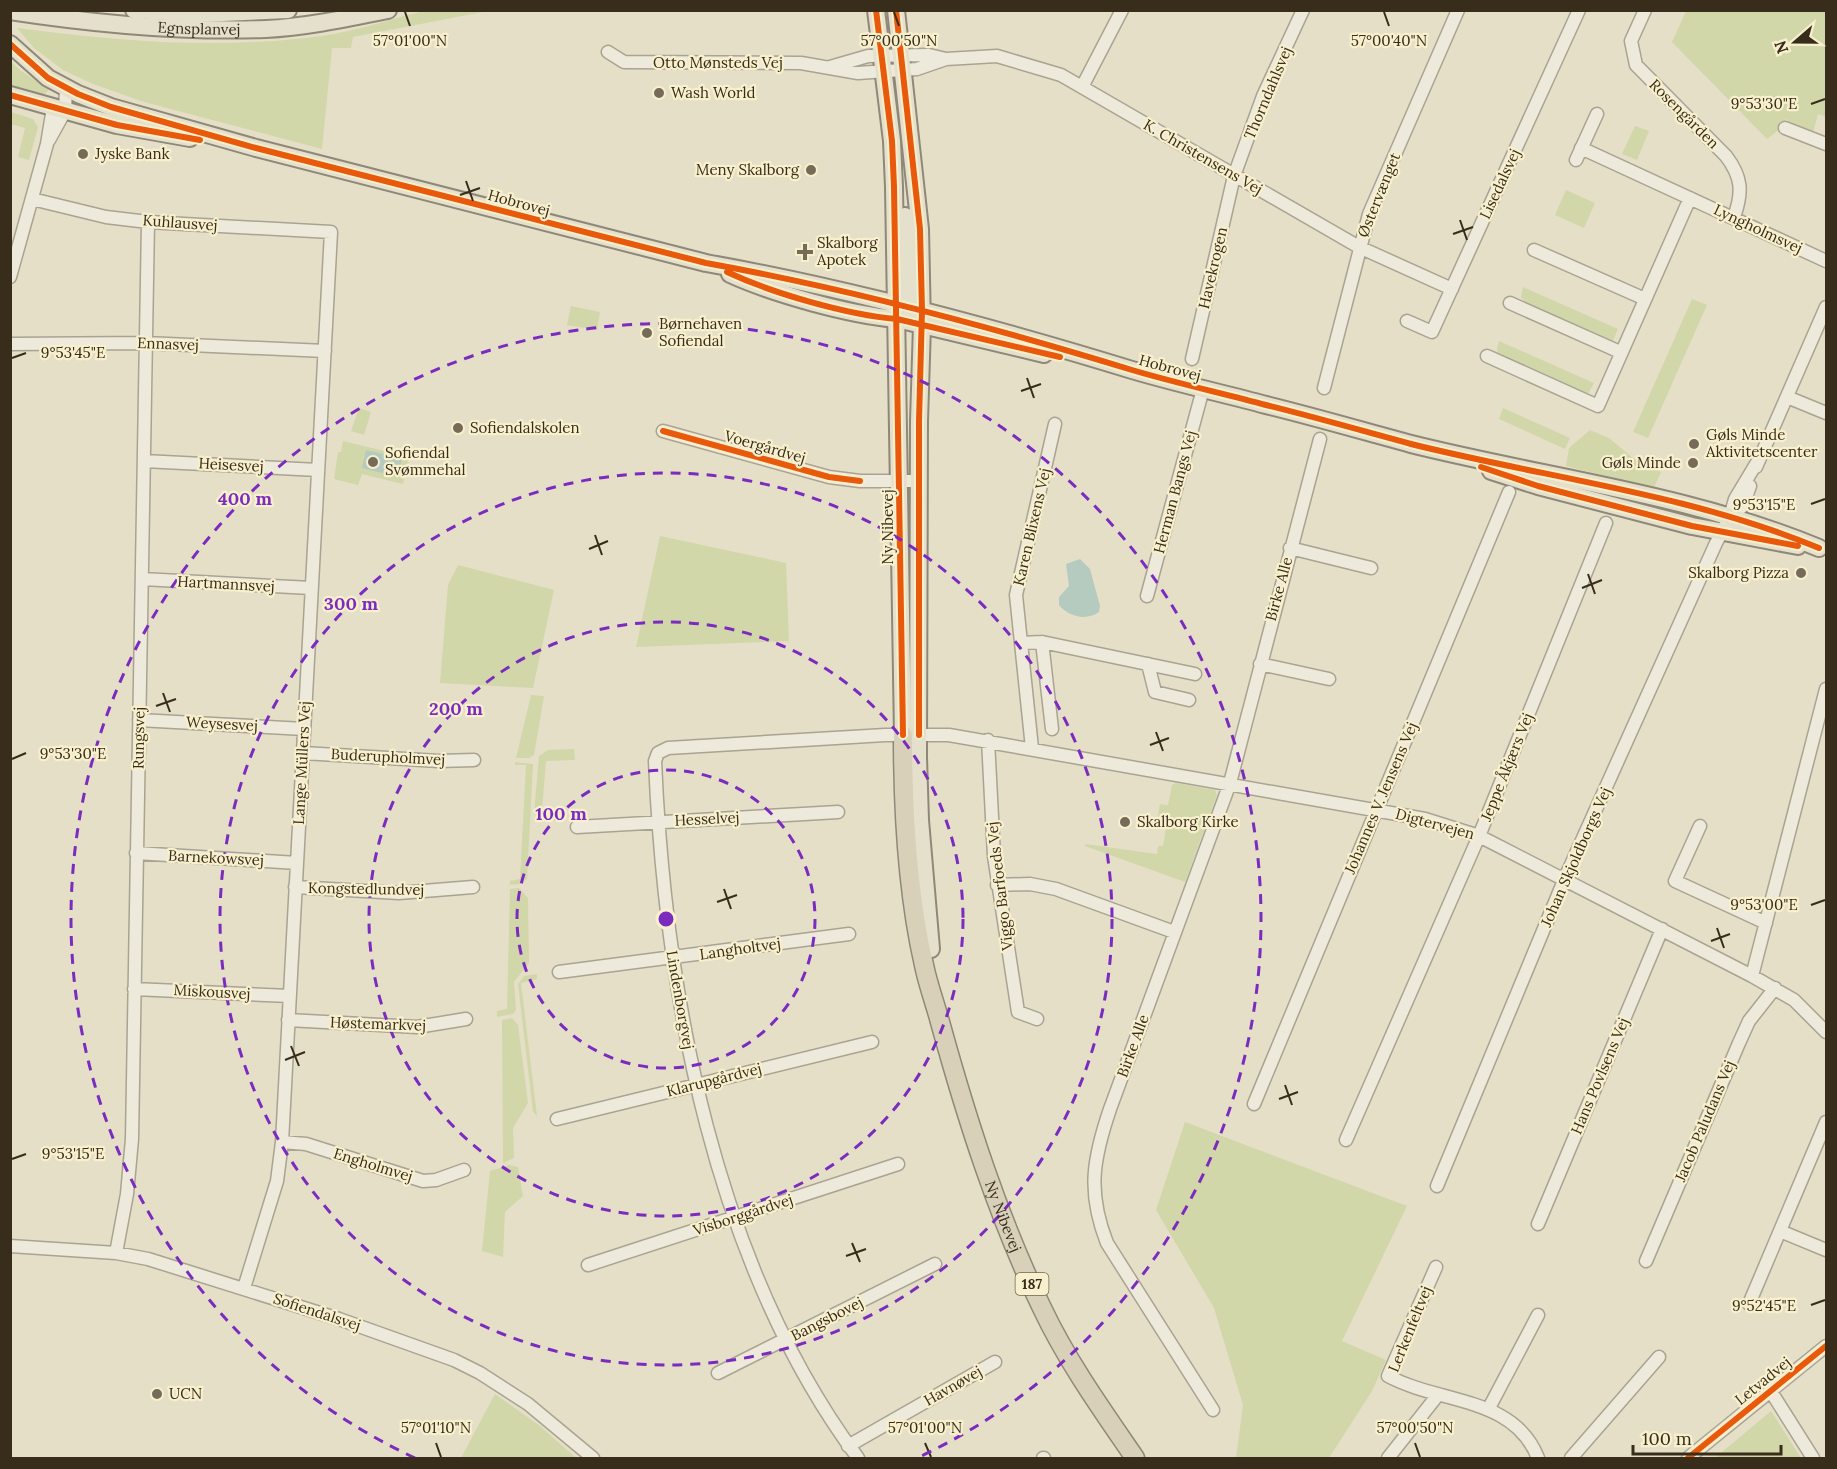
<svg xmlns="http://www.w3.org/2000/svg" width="1837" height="1469" font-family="Lora,serif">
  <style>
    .green { fill: #d1d7a9 }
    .water { fill: #b5cbc0 }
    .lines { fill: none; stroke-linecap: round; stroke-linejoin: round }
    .minor-casing { stroke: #a9a392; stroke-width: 15 }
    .major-casing { stroke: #8f8879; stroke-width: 20 }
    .highway-casing { stroke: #8f8879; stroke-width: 21 }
    .minor { stroke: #ede9db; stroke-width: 12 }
    .major { stroke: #e5e0cb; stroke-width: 16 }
    .highway { stroke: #d8d0b9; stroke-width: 18 }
    .cycleway-casing { stroke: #f8f0cd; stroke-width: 10 }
    .cycleway { stroke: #e8590c; stroke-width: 6 }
    .ticks { fill: none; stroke: #382c1b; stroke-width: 2 }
    .ring { fill: none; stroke: #7b2cbf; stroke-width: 3; stroke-dasharray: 10 8 }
    .poi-dot { fill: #756b58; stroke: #f8f0cd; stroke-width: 2 }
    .labels { text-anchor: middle; stroke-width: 4.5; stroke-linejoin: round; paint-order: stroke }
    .shield { fill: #f8f0cd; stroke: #726750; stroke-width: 1.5 }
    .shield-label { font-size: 14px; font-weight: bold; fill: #382c1b }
    .street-label { font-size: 15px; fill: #382c1b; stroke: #f8f0cd }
    .poi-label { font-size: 15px; fill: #382c1b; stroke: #f8f0cd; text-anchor: start }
    .ticks-label { font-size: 15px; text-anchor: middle; fill: #382c1b; stroke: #f8f0cd; stroke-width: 4.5; stroke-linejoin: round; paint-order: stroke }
    .centre { fill: #7b2cbf; stroke: #f8f0cd; stroke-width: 3 }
    .ring-label { font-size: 18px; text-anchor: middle; font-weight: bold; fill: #7b2cbf; stroke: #f8f0cd; stroke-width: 4.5; stroke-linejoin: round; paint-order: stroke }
  </style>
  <rect width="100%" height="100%" fill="#e5dfc8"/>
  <path class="green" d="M428 10 488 11 353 37 351 48H332L322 149 144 102 93 84 63 70 34 48 17 28C119 41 219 50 322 36 357 31 393 18 428 10Z
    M1686 11H1826V117L1818 114 1813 133 1785 119 1780 129 1767 139 1672 42Z
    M10 61 21 71 49 89 43 97 11 87Z
    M11 112 33 119 38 127 29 160 18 157 25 128 11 124Z
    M1635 126 1649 131 1637 160 1622 154Z
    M1566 190 1595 203 1584 228 1555 215Z
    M1523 287 1618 329 1613 341 1524 301 1521 297Z
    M1692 299 1707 305 1648 438 1633 432Z
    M571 306 600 312 597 330 567 325Z
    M1499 341 1594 383 1588 394 1499 355 1497 350Z
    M359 408 371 412 364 435 351 431Z
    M1503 408 1570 438 1565 449 1499 419Z
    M1590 430 1609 438 1633 458 1661 472 1654 488 1566 466 1569 448Z
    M343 441 409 457 403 484 362 474 358 485 334 479 338 452H341Z
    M660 536 786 563 789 641 636 647Z
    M458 565 554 590 533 688 440 683 448 585Z
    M531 695 544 696 534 755 529 758H516Z
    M574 749 575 760 546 761 541 822 534 814 539 756 548 750Z
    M515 762 533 764 527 879 519 884 510 885V881L520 879 526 765H515Z
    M1176 783 1215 790 1217 795 1185 882 1085 846V844L1157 854 1158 846H1163L1166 828 1156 826 1160 804 1168 805 1172 785Z
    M519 888 528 898 529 963 514 982 516 1010 513 1014 497 1017V1011L507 1009 510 889Z
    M537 974V979L521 983 537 1116 533 1112 518 984 524 976Z
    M512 1018 518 1025 528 1103 513 1128 514 1158 503 1163 502 1020Z
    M1185 1122 1407 1206 1342 1341 1386 1360 1372 1391 1329 1458H1236L1243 1405 1214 1308 1156 1210Z
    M509 1165 518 1167 523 1196 505 1212 503 1257 482 1251 490 1171Z
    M495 1394 540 1426 576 1458H461Z
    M1771 1411 1801 1458H1715Z"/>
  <path class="water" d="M366 450 402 458 398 477 362 468Z
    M1080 559 1090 569 1100 606 1099 612C1086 621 1069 617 1059 605V597L1069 586 1066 564Z"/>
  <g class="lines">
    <defs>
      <path id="minor" d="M1645 10 1631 41 1636 65 1726 156C1742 177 1743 192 1734 217
        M608 52 624 62 801 63 858 73 917 69 946 59
        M830 67 868 56 929 55 946 59 997 56 1061 75 1359 247 1452 289
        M1082 87 1122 10
        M1785 128 1826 144
        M49 140 65 111 66 88
        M1581 148 1826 261
        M1576 160 1597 114
        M32 199 106 217 148 222 331 232 282 1142 277 1181 244 1288
        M1534 250 1645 299
        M10 277 47 144 53 108
        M1510 303 1620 352
        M1407 321 1432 332 1579 10
        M10 344 146 343 325 351
        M1487 356 1598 406 1690 198
        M1192 359 1234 176 1263 96 1303 10
        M1324 388 1369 214 1458 10
        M1787 397 1826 413
        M663 431 829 477 860 481H919
        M144 461 318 470
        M1756 467 1826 307
        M1730 517 1743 506 1750 486
        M1290 548 1371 568
        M142 579 311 588
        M1147 596 1203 389
        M1042 642 1052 729
        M1021 643 1042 642 1195 674
        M1148 664 1155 692 1189 700
        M1260 664 1329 679
        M139 720 304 729
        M988 740 994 856 1018 1012 1037 1019
        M1032 748 1016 595 1055 424
        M303 753 439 761 474 760
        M1700 826 1675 881 1766 923
        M577 827 838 812
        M136 853 297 863
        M997 885 1030 884 1056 889 1174 932
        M295 887 399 893 473 887
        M559 972 849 934
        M1752 976 1826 689
        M134 989 290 996
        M288 1020 417 1027 466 1019
        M1254 1104 1509 492
        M557 1119 872 1042
        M1346 1140 1479 836 1606 523
        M282 1142 306 1144 423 1181 436 1180 464 1170
        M1437 1186 1565 878 1716 543 1730 517 1735 499 1759 459
        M1538 1224 1662 929
        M1780 1231 1826 1250
        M10 1246 116 1253 148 1259 339 1319 454 1360 480 1373 528 1404 593 1458
        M116 1253 127 1194 132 1139 148 222
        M1646 1261 1739 1043 1749 1021 1775 988
        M588 1265 898 1164
        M1436 1267 1388 1376C1440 1404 1514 1396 1538 1458
        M1749 1304 1826 1122
        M718 1373 935 1264
        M1770 1390 1813 1458
        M1489 1408 1538 1315
        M1213 1410 1107 1243C1087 1192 1093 1159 1110 1109L1230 783 1320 439
        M848 1446 995 1362
        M858 1458C715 1266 665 996 655 761L658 753 668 748 885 735H949L1425 819 1479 836 1752 976 1794 1000 1826 1032
        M1043 1458H1044
        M1388 1458 1437 1396
        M1571 1458 1659 1357
        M1688 1458 1826 1346"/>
      <g id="major">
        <path d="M134 10 200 14 288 10"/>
        <path d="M876 10 892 141 894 187 903 735"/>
        <path d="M896 10 920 229 922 325 919 421 918 757 920 820 931 949"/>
        <path id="s1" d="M10 11C95 24 180 32 266 29 306 27 348 18 388 10"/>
        <path d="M10 44 48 78 78 94 111 107 256 148 706 263C851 289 992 327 1132 370 1176 383 1221 393 1266 405 1315 417 1363 431 1411 444 1547 478 1689 494 1819 548"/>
        <path d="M10 95 117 125 190 138"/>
        <path d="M905 216 911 307 915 315"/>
        <path d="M730 274C774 294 850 315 897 319L1044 354"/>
        <path d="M1491 471 1538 486 1692 526 1798 546"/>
      </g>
      <g id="highway">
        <path id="s2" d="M903 735C903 811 907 891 924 965 928 985 935 1003 940 1022 967 1120 998 1217 1042 1308 1067 1361 1102 1410 1135 1458"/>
      </g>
    </defs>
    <use href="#minor" class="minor-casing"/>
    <use href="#major" class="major-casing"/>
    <use href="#highway" class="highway-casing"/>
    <use href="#minor" class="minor"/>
    <use href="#major" class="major"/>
    <use href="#highway" class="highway"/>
    <defs>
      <path id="cycleway" d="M876 10 892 141 894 187 903 735
        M896 10 920 229 922 310 919 421V735
        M10 44 48 78 78 94 111 107 256 148 706 263C851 289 992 327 1132 370 1176 383 1221 393 1266 405 1315 417 1363 431 1411 444 1547 478 1689 494 1819 548
        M10 95 117 125 200 140
        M727 272C772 293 847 315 897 319L1060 357
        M663 431 829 477 860 481
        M1481 467 1538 486 1692 526 1798 546
        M1688 1458 1826 1346"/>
    </defs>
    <use href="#cycleway" class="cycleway-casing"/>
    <use href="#cycleway" class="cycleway"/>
  </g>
  <path class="ticks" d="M405 12 410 26M894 12 899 26M1384 12 1389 26M1811 104 1825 99M466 181 473 201M460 195 480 188M1460 220 1467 240M1453 234 1473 227M12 358 26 353M1027 378 1034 398M1021 391 1041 384M1811 504 1825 499M595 535 602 555M589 549 608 541M1588 574 1595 594M1582 588 1602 580M163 693 170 712M156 706 176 699M1156 732 1163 751M1150 745 1169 738M12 759 26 753M724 889 731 909M717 902 737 895M1811 905 1825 900M1717 928 1724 948M1711 941 1730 934M291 1046 299 1066M285 1060 305 1052M1285 1085 1292 1105M1279 1099 1298 1092M12 1159 26 1154M852 1243 860 1262M846 1256 866 1249M1811 1305 1825 1300M436 1443 441 1457M925 1443 931 1457M1415 1443 1420 1457"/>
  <g class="ring">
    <circle cx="666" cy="919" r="149"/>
    <circle cx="666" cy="919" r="297"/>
    <circle cx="666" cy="919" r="446"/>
    <path d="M415 1458A595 595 0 1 1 917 1458"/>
  </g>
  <g class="poi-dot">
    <circle cx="659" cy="93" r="6"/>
    <circle cx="83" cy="154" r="6"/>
    <circle cx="811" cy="170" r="6"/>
    <path d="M802 243h6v6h6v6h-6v6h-6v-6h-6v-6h6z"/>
    <circle cx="647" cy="333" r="6"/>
    <circle cx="458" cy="428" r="6"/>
    <circle cx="1694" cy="444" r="6"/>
    <circle cx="373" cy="462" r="6"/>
    <circle cx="1693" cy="463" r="6"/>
    <circle cx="1801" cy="573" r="6"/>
    <circle cx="1125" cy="822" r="6"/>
    <circle cx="157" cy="1394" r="6"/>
  </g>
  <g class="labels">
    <rect class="shield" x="1015.5" y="1273" width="33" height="22" rx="4.5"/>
    <g class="shield-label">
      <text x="1032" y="1289">187</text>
    </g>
    <g class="street-label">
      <text dy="5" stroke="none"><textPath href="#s1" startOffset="190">Egnsplanvej</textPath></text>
      <text x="718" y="68">Otto Mønsteds Vej</text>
      <text transform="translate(1268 93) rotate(-67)" y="5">Thorndahlsvej</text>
      <text transform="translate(1684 114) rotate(45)" y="5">Rosengården</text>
      <text transform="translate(1203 157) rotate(30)" y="5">K. Christensens Vej</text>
      <text transform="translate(1500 184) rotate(-65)" y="5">Lisedalsvej</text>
      <text transform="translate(1379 195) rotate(-68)" y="5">Østervænget</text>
      <text transform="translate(519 203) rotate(15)" y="5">Hobrovej</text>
      <text transform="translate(180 223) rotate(4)" y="5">Kuhlausvej</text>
      <text transform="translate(1758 229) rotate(25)" y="5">Lyngholmsvej</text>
      <text transform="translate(1213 268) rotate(-77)" y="5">Havekrogen</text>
      <text transform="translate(168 344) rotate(2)" y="5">Ennasvej</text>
      <text transform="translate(1170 368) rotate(15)" y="5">Hobrovej</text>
      <text transform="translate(765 447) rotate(16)" y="5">Voergårdvej</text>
      <text transform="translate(231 465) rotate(3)" y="5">Heisesvej</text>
      <text transform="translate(1175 492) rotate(-75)" y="5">Herman Bangs Vej</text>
      <text transform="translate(888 527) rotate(-90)" y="5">Ny Nibevej</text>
      <text transform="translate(1032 527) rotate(-77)" y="5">Karen Blixens Vej</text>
      <text transform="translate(226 584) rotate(3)" y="5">Hartmannsvej</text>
      <text transform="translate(1279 589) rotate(-75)" y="5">Birke Alle</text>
      <text transform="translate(222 724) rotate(3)" y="5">Weysesvej</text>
      <text transform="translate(139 738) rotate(-89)" y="5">Rungsvej</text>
      <text transform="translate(388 757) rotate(3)" y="5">Buderupholmvej</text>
      <text transform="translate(302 763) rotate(-87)" y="5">Lange Müllers Vej</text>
      <text transform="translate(1507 767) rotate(-68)" y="5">Jeppe Åkjærs Vej</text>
      <text transform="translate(1381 798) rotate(-67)" y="5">Johannes V. Jensens Vej</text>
      <text transform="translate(707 819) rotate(-3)" y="5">Hesselvej</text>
      <text transform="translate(1435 824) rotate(15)" y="5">Digtervejen</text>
      <text transform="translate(1576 857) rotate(-66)" y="5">Johan Skjoldborgs Vej</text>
      <text transform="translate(216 858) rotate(3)" y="5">Barnekowsvej</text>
      <text transform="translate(1000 886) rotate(-97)" y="5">Viggo Barfoeds Vej</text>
      <text transform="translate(366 889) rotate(1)" y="5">Kongstedlundvej</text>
      <text transform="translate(740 949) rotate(-8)" y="5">Langholtvej</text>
      <text transform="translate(212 992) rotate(3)" y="5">Miskousvej</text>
      <text transform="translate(680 1000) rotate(80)" y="5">Lindenborgvej</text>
      <text transform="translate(378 1024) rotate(2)" y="5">Høstemarkvej</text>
      <text transform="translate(1133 1046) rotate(-70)" y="5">Birke Alle</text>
      <text transform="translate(1600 1076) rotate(-67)" y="5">Hans Povlsens Vej</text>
      <text transform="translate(714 1080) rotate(-14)" y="5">Klarupgårdvej</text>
      <text transform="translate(1705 1121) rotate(-67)" y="5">Jacob Paludans Vej</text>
      <text transform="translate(373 1165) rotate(17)" y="5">Engholmvej</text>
      <text transform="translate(743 1215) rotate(-18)" y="5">Visborggårdvej</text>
      <text dy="5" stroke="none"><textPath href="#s2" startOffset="495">Ny Nibevej</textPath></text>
      <text transform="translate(317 1312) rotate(18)" y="5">Sofiendalsvej</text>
      <text transform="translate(827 1319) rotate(-27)" y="5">Bangsbovej</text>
      <text transform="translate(1410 1329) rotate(-68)" y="5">Lerkenfeltvej</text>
      <text transform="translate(1763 1381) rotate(-39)" y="5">Letvadvej</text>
      <text transform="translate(953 1386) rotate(-30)" y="5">Havnøvej</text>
    </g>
    <g class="poi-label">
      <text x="671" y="98">Wash World</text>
      <text x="95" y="159">Jyske Bank</text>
      <text x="799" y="175" text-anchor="end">Meny Skalborg</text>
      <text x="817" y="248">Skalborg<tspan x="817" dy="17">Apotek</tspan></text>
      <text x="659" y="329">Børnehaven<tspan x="659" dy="17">Sofiendal</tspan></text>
      <text x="470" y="433">Sofiendalskolen</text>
      <text x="1706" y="440">Gøls Minde<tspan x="1706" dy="17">Aktivitetscenter</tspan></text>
      <text x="385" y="458">Sofiendal<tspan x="385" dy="17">Svømmehal</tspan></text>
      <text x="1681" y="468" text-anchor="end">Gøls Minde</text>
      <text x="1789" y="578" text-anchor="end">Skalborg Pizza</text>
      <text x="1137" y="827">Skalborg Kirke</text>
      <text x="169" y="1399">UCN</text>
    </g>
  </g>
  <g class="ticks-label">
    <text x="410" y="46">57°01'00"N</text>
    <text x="899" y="46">57°00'50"N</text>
    <text x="1389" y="46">57°00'40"N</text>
    <text x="1764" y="109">9°53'30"E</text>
    <text x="73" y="358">9°53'45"E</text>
    <text x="1764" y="510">9°53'15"E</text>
    <text x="73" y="759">9°53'30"E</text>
    <text x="1764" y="910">9°53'00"E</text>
    <text x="73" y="1159">9°53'15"E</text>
    <text x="1764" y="1311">9°52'45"E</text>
    <text x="436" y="1433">57°01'10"N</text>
    <text x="925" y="1433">57°01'00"N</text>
    <text x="1415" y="1433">57°00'50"N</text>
  </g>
  <circle cx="666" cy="919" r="9" class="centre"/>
  <g class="ring-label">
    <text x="245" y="505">400 m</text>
    <text x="351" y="610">300 m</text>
    <text x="456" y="715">200 m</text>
    <text x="561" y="820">100 m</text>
  </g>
  <rect width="1837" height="1469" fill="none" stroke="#382c1b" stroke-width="24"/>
  <g transform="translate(1795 42) rotate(250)" stroke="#f8f0cd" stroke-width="4.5" paint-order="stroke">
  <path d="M0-4.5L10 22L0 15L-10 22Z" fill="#382c1b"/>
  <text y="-9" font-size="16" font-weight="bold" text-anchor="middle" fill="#382c1b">N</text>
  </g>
  <path d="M1633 1445v9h148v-9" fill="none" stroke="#382c1b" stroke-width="3"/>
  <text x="1642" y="1445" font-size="18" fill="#382c1b" stroke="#f8f0cd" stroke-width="4.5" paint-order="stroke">100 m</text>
</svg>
